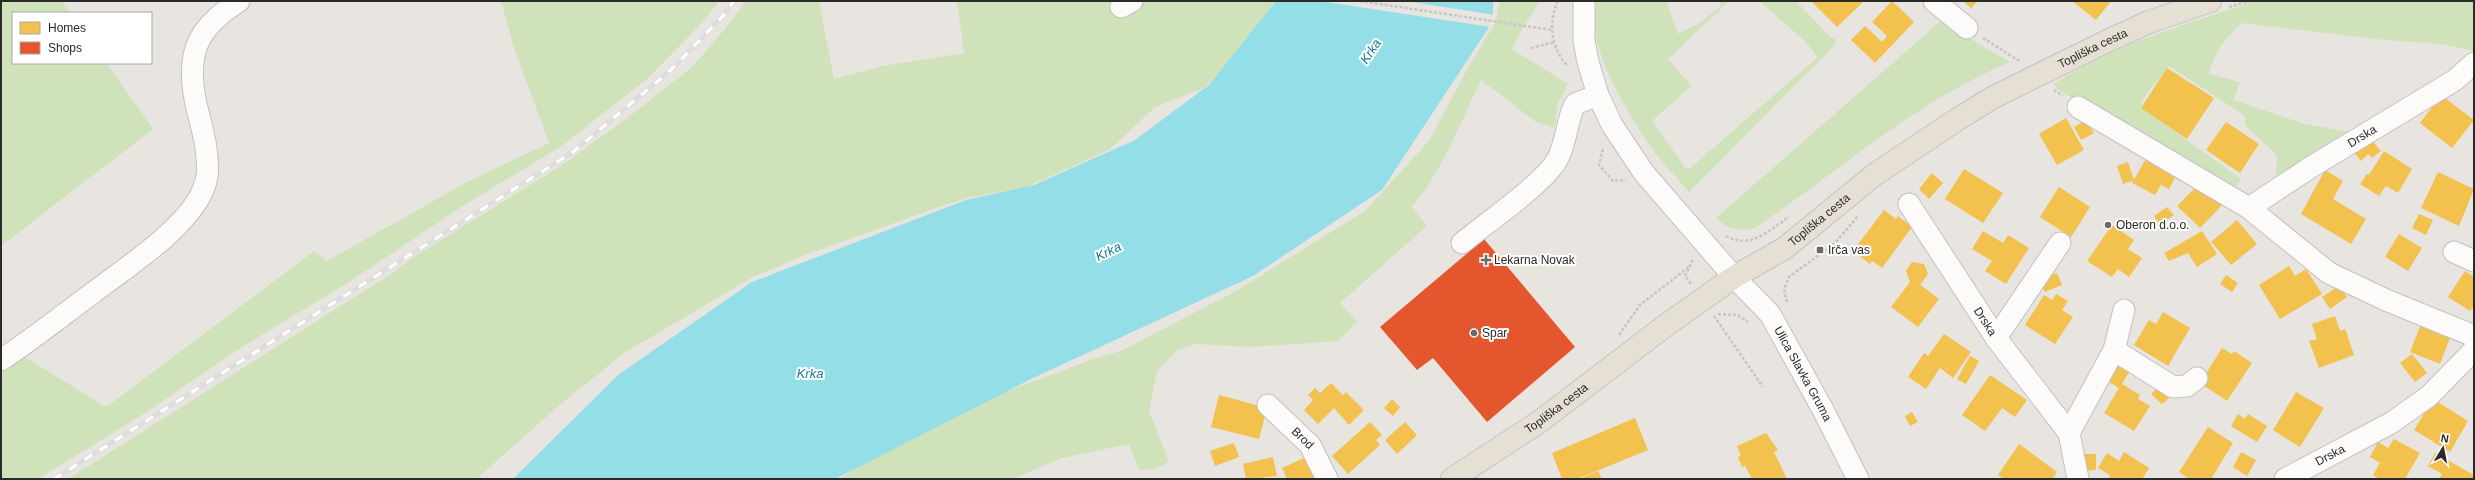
<svg xmlns="http://www.w3.org/2000/svg" width="2475" height="480" font-family="Arial,sans-serif">
  <style>
    .green { fill: #cfe2b9 }
    .water { fill: #94dee8 }
    .pier { fill: #e8e4e0 }
    .homes { fill: #f2c14e }
    .shops { fill: #e4572e }
    .lines { fill: none; stroke-linecap: round; stroke-linejoin: round }
    .minor-casing { stroke: #c2c1c1; stroke-width: 23 }
    .major-casing { stroke: #c4c3c1; stroke-width: 24 }
    .path { stroke: #c6c6c5; stroke-width: 2.5; stroke-dasharray: 3 2; stroke-linecap: butt }
    .minor { stroke: #fcfbfa; stroke-width: 21 }
    .major { stroke: #e5dfd4; stroke-width: 22 }
    .rail-casing { stroke: #deddde; stroke-width: 4.5 }
    .rail { stroke: #fff; stroke-width: 3; stroke-dasharray: 9; stroke-linecap: butt }
    .poi-dot { fill: #6c6b6a; stroke: #fff; stroke-width: 1.5 }
    .labels { text-anchor: middle; stroke-width: 4; stroke-linejoin: round; paint-order: stroke }
    .street-label { font-size: 12px; fill: #2a2a2a; stroke: #fff }
    .poi-label { font-size: 12px; fill: #2a2a2a; stroke: #fff; text-anchor: start }
    .water-label { font-size: 13px; font-style: italic; fill: #107a98; stroke: #fff }
  </style>
  <rect width="100%" height="100%" fill="#e8e4e0"/>
  <path class="green" d="M1 1H61L70 13H13V63H106L153 129 1 246Z
    M501 1H720L695 30 647 79 560 147 461 207 349 282 239 349 145 413 38 479H1V367L20 354 106 407 314 251 327 261 469 181 549 143 514 48Z
    M746 1H819L834 79 883 66 964 53 957 1H1275L1250 42 1204 88 1155 107 1109 150 1026 187 967 198 939 207 802 256 753 277 624 353 562 403 476 479H68L394 272 412 258 562 165 630 116 692 67 726 28Z
    M1499 1H1540L1523 27 1512 49 1568 84 1557 105 1555 128 1536 122 1481 80C1460 123 1443 170 1412 207L1427 226 1340 303 1357 322 1338 341 1251 347 1196 344 1177 350 1157 371 1149 411 1169 462 1155 469 1139 470 1129 444 1062 458 1012 479H840L925 422 1096 358 1121 351 1236 291 1365 211 1429 141 1468 68 1496 22Z
    M1593 1H1666L1678 34 1701 22 1721 6 1719 1H1729L1668 59 1691 86 1653 120 1654 123 1686 169H1689L1818 57 1804 40 1759 1H1796L1830 37 1835 39V45L1689 192C1676 176 1659 160 1648 143 1622 104 1589 49 1593 1Z
    M2256 1H2474V51L2441 44 2385 40 2242 23C2226 37 2213 53 2209 74L2240 82 2234 100 2304 124 2351 132 2280 180 2276 177 2277 155 2246 126 2244 115 2169 66 2142 100V108L2241 179 2233 191 2058 90 2054 84C2110 46 2191 22 2256 1Z
    M1943 19 1977 43 2010 62C1915 102 1839 171 1755 228 1740 231 1727 229 1716 218Z"/>
  <path class="water" d="M1276 1H1493V21L1382 190 1253 276 1031 379 835 479H513L618 375 752 282 966 200 1034 185 1135 140 1209 85Z"/>
  <path class="pier" d="M1319 1H1406L1495 15V21L1491 27Z"/>
  <path class="homes" d="M1811 1H1862L1863 2 1837 27Z
    M1892 1 1914 22 1875 63 1851 40 1865 26 1882 42 1887 36 1872 22Z
    M1963 1H1978L1971 8Z
    M2072 1H2111L2096 20Z
    M2167 68 2214 98 2187 139 2141 108Z
    M2441 95 2474 120 2452 148 2420 123Z
    M2066 118 2084 150 2057 165 2039 134Z
    M2086 120 2094 133 2081 140 2074 127Z
    M2226 122 2259 144 2240 173 2206 150Z
    M2370 138 2381 151 2372 158 2368 154 2361 161 2352 150Z
    M2384 151 2412 169 2398 193 2386 186 2379 196 2360 184 2367 174 2369 175Z
    M2147 157 2177 174 2169 189 2161 185 2155 195 2132 183Z
    M2128 162 2134 180 2123 184 2117 166Z
    M1964 169 2003 193 1983 223 1945 199Z
    M2325 170 2343 181 2333 199 2366 219 2351 244 2301 214Z
    M2438 172 2474 189 2459 226 2421 208Z
    M1932 173 1943 183 1929 199 1919 189Z
    M2201 182 2223 204 2200 228 2177 206Z
    M2059 187 2090 207 2071 237 2040 217Z
    M2167 207 2174 215 2160 225 2154 216Z
    M1884 210 1896 219 1898 216 1912 227 1882 268 1872 261 1870 264 1853 251Z
    M2419 214 2433 220 2426 235 2412 228Z
    M2237 220 2257 244 2231 265 2211 242Z
    M2112 225 2134 240 2128 249 2142 258 2129 277 2118 269 2112 277 2087 261Z
    M1983 231 2003 243 2008 235 2029 248 2006 284 1985 271 1992 261 1972 249Z
    M2202 231 2217 254 2197 267 2188 253 2169 261 2164 253Z
    M2399 234 2422 248 2408 271 2385 257Z
    M1912 262 1924 264 1928 274 1921 284 1918 283 1939 299 1918 327 1891 307 1910 282 1906 271Z
    M2289 266 2295 276 2306 269 2322 294 2280 319 2259 285Z
    M2465 271 2474 277V306L2470 311 2448 297Z
    M2057 273 2062 285 2045 292 2039 280Z
    M2226 275 2238 283 2232 292 2220 284Z
    M2339 286 2347 297 2330 309 2322 297Z
    M2056 294 2068 301 2062 310 2073 317 2055 344 2025 325 2044 295 2052 300Z
    M2163 312 2190 328 2168 366 2134 345 2149 320 2156 324Z
    M2335 316 2340 331 2345 329 2354 355 2319 368 2309 341 2317 339 2312 324Z
    M2421 324 2438 330 2437 333 2450 338 2440 364 2410 352Z
    M1944 334 1971 352 1953 378 1940 368 1926 389 1908 377 1924 353 1928 356Z
    M2222 348 2232 354 2234 351 2252 363 2227 401 2200 383Z
    M2412 354 2427 373 2415 382 2400 363Z
    M1970 356 1979 361 1966 384 1957 379Z
    M2114 359 2131 369 2122 384 2140 395 2138 399 2150 406 2134 431 2104 413 2119 388 2102 378Z
    M1990 375 2027 400 2015 417 2002 408 1985 431 1962 415Z
    M1331 383 1343 395 1346 392 1364 410 1349 425 1334 408 1318 424 1304 410 1313 400 1308 395 1315 388 1320 393Z
    M2158 387 2169 398 2162 404 2151 394Z
    M2296 392 2324 408 2300 447 2273 430Z
    M1219 395 1267 408 1259 439 1211 427Z
    M1392 399 1400 407 1393 416 1384 408Z
    M2433 399 2468 421 2450 452 2414 430Z
    M1912 412 1918 422 1910 426 1905 416Z
    M2238 414 2245 419 2248 414 2267 426 2257 442 2231 426Z
    M1635 418 1648 450 1577 479H1562L1552 453Z
    M1370 422 1382 435 1376 440 1380 445 1348 474 1332 456Z
    M1405 422 1417 435 1397 454 1385 440Z
    M2208 427 2233 443 2211 479H2189L2179 472Z
    M1766 433 1778 450 1774 452 1787 479H1752L1745 466 1742 467 1738 457 1741 456 1737 446Z
    M2394 439 2420 453 2405 479H2380L2373 475 2380 463 2370 457 2378 442 2388 448Z
    M1234 443 1239 457 1215 466 1210 451Z
    M2019 444 2057 472 2052 479H2004L1998 475Z
    M2124 452 2149 468 2142 479H2108L2110 475 2098 468 2107 453 2119 461Z
    M2241 452 2256 460 2247 476 2233 467Z
    M2435 453 2474 475V479H2439L2442 474 2428 466Z
    M2082 454H2096V470L2083 471Z
    M1273 457 1277 476 1246 479 1243 464Z
    M1304 458 1309 469 1315 466 1321 479H1287L1282 468Z
    M1598 471 1602 479H1580Z"/>
  <path class="shops" d="M1484 239 1575 347 1487 422 1433 358 1417 370 1380 327Z"/>
  <g class="lines">
    <defs>
      <g id="minor">
        <path id="s1" d="M1584 1V41L1588 62 1598 95 1612 125 1644 173 1734 277 1770 314 1822 408 1858 479"/>
        <path d="M1934 1 1967 28"/>
        <path d="M1121 7 1132 1"/>
        <path d="M2078 107 2249 208 2329 273 2386 300 2474 336"/>
        <path id="s2" d="M1909 204 1996 338 2069 433 2078 479"/>
        <path id="s3" d="M2249 208 2311 167 2455 80 2474 63"/>
        <path d="M1462 243C1486 223 1543 184 1557 160 1567 142 1566 122 1575 104L1598 95"/>
        <path d="M2454 252 2474 261"/>
        <path d="M1996 338 2060 243"/>
        <path d="M2114 350 2173 387 2187 386 2197 378"/>
        <path d="M1 360C33 339 63 315 94 292 127 267 187 228 203 190 208 178 208 171 207 158 206 137 199 119 195 99 186 50 199 27 239 1"/>
        <path id="s4" d="M1268 405 1310 445 1327 479"/>
        <path d="M2069 433 2114 350 2124 310"/>
        <path id="s5" d="M2285 479 2391 423 2429 396 2474 350"/>
      </g>
      <g id="major">
        <path id="s6" d="M1452 479 1539 422 1665 326 1734 277 1785 248 1874 175 1958 119 1992 98 2103 43 2149 22 2210 1"/>
      </g>
    </defs>
    <use href="#minor" class="minor-casing"/>
    <use href="#major" class="major-casing"/>
    <path class="path" d="M1360 1 1552 30
      M1558 1C1548 21 1551 49 1567 65
      M2229 7 2250 1
      M1983 38 2021 62
      M1531 48 1555 42
      M2054 90 2063 96
      M1603 149 1599 165 1613 181 1626 180
      M1726 236C1751 250 1769 230 1789 217
      M1691 284 1685 276 1693 259
      M1787 302 1784 289 1789 277 1835 243 1858 216
      M1718 314 1737 315 1748 322
      M1714 316 1763 387
      M1619 335 1640 305 1690 266"/>
    <use href="#minor" class="minor"/>
    <use href="#major" class="major"/>
    <defs>
      <path id="rail" d="M54 479 573 152 671 70 723 16 734 1"/>
    </defs>
    <use href="#rail" class="rail-casing"/>
    <use href="#rail" class="rail"/>
  </g>
  <g class="poi-dot">
    <circle cx="2108" cy="225" r="4"/>
    <rect x="1816" y="246" width="8" height="8" rx="2"/>
    <path d="M1484 254h4v4h4v4h-4v4h-4v-4h-4v-4h4z"/>
    <circle cx="1474" cy="333" r="4"/>
  </g>
  <g class="labels">
    <g class="street-label">
      <text dy="4" stroke="none"><textPath href="#s6" startOffset="774">Topliška cesta</textPath></text>
      <text dy="4" stroke="none"><textPath href="#s3" startOffset="134">Drska</textPath></text>
      <text dy="4" stroke="none"><textPath href="#s6" startOffset="450">Topliška cesta</textPath></text>
      <text dy="4" stroke="none"><textPath href="#s2" startOffset="140">Drska</textPath></text>
      <text dy="4" stroke="none"><textPath href="#s1" startOffset="444">Ulica Slavka Gruma</textPath></text>
      <text dy="4" stroke="none"><textPath href="#s6" startOffset="126">Topliška cesta</textPath></text>
      <text dy="4" stroke="none"><textPath href="#s4" startOffset="48">Brod</textPath></text>
      <text dy="4" stroke="none"><textPath href="#s5" startOffset="51">Drska</textPath></text>
    </g>
    <g class="poi-label">
      <text x="2116" y="229">Oberon d.o.o.</text>
      <text x="1828" y="254">Irča vas</text>
      <text x="1494" y="264">Lekarna Novak</text>
      <text x="1482" y="337">Spar</text>
    </g>
    <g class="water-label">
      <text transform="translate(1370 51) rotate(-56)" y="5">Krka</text>
      <text transform="translate(1108 251) rotate(-26)" y="5">Krka</text>
      <text x="810" y="378">Krka</text>
    </g>
  </g>
  <rect width="2475" height="480" fill="none" stroke="#2a2a2a" stroke-width="4"/>
  <rect x="12" y="12" width="140" height="52" fill="#ffffff" stroke="#aaaaaa"/>
  <rect x="20" y="22" width="20" height="12" fill="#f2c14e" stroke="#aaaaaa"/>
  <text x="48" y="32" font-size="12" fill="#2a2a2a">Homes</text>
  <rect x="20" y="42" width="20" height="12" fill="#e4572e" stroke="#aaaaaa"/>
  <text x="48" y="52" font-size="12" fill="#2a2a2a">Shops</text>
  <g transform="translate(2443 448) rotate(10)" stroke="#ffffff" stroke-width="3" paint-order="stroke">
  <path d="M0-3L7 15L0 10L-7 15Z" fill="#2a2a2a"/>
  <text y="-6" font-size="11" font-weight="bold" text-anchor="middle" fill="#2a2a2a">N</text>
  </g>
</svg>
